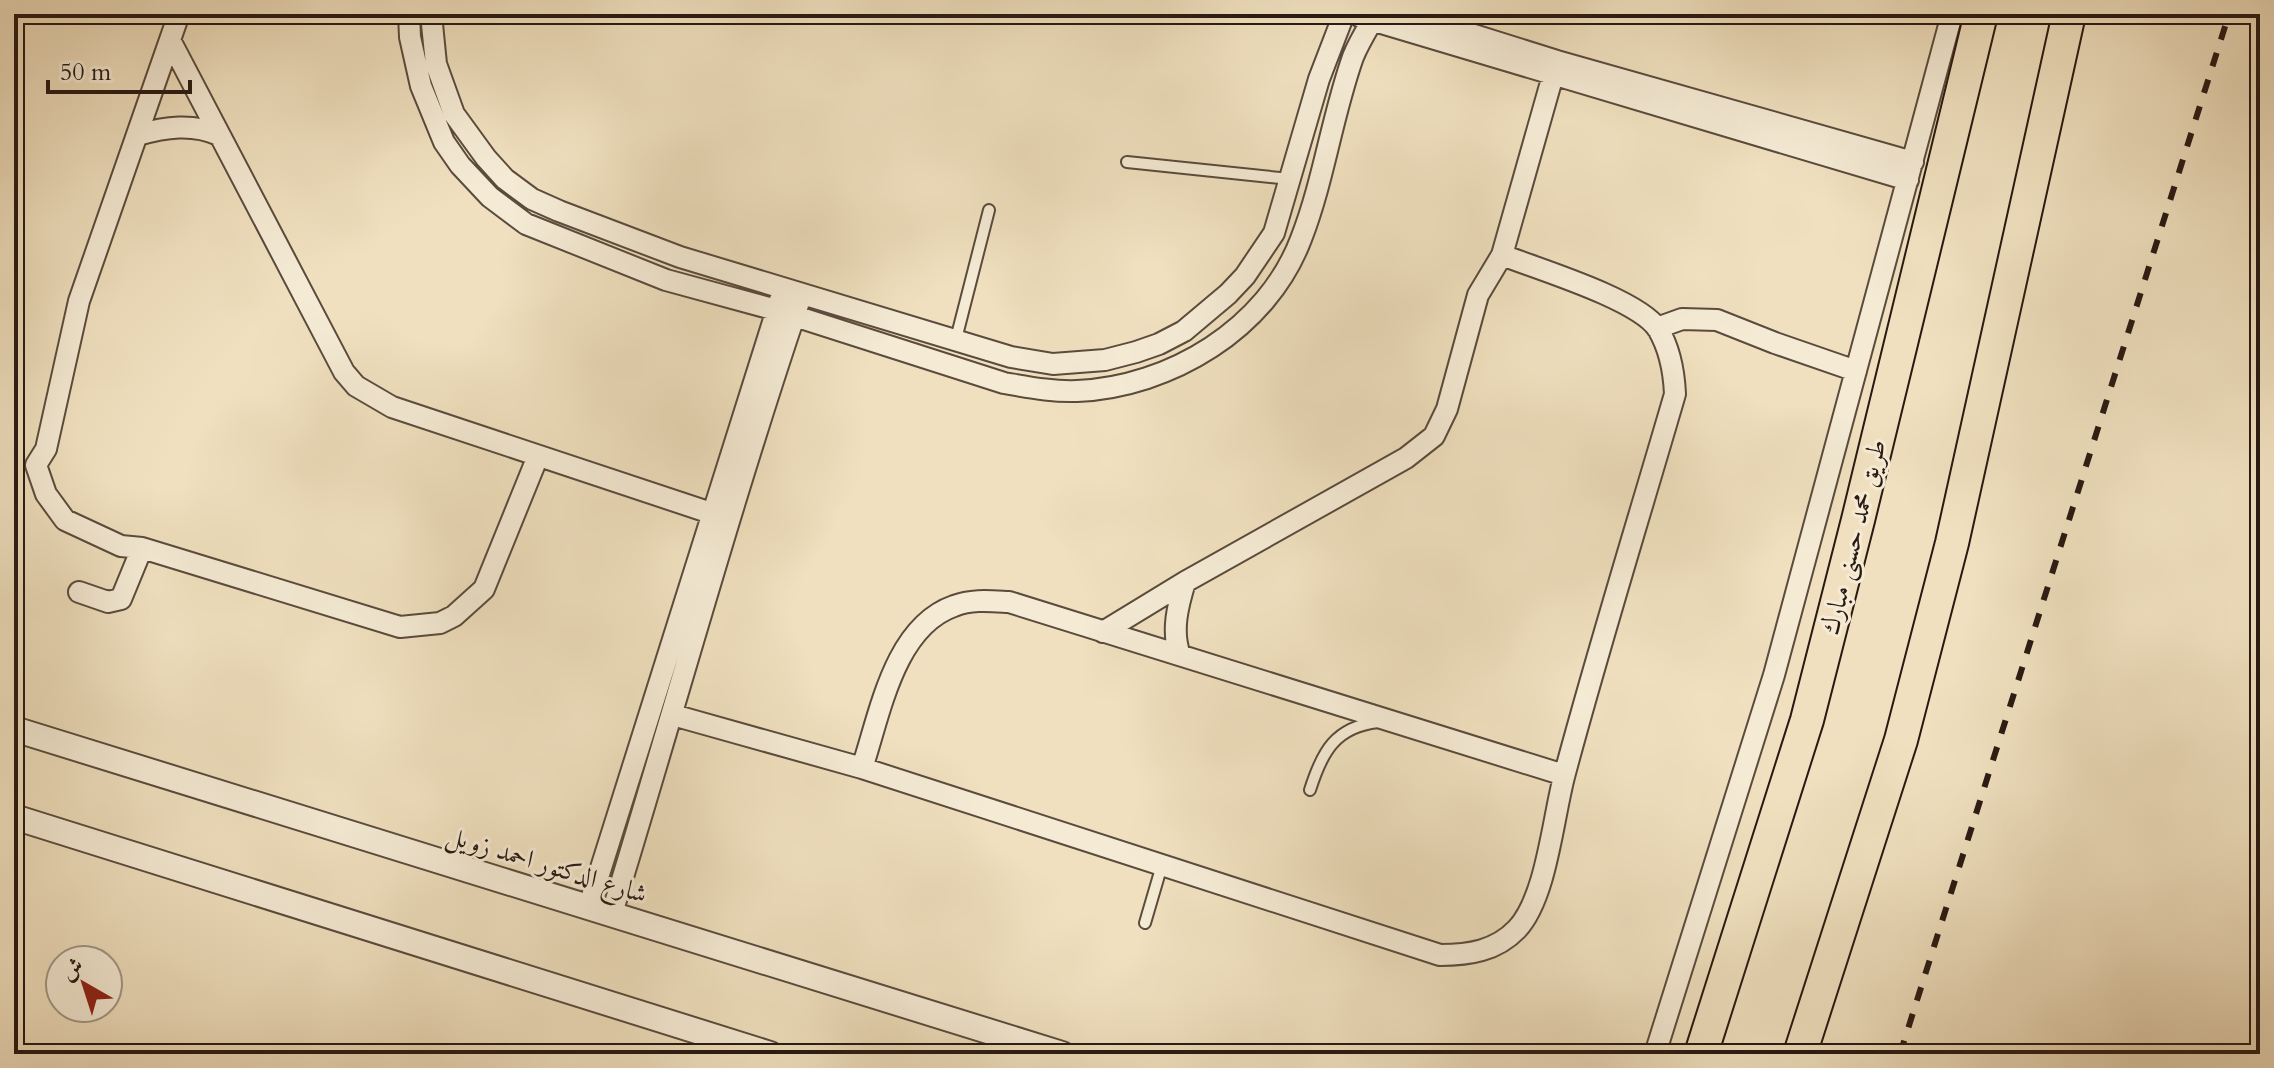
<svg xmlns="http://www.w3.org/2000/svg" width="2274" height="1068" font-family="Cardo,Amiri,serif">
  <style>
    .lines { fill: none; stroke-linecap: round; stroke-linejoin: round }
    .service-casing { stroke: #5a4b3d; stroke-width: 14 }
    .minor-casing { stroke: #5a4b3d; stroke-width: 24 }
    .tertiary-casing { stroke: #5a4b3d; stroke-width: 28 }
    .trunk-casing { stroke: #281912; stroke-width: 36 }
    .service { stroke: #f5ebd5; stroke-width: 10 }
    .minor { stroke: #f5ebd5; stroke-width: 20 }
    .tertiary { stroke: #f5ebd5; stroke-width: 24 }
    .trunk { stroke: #f0e0bf; stroke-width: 32 }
    .rail { stroke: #281912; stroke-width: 6; stroke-dasharray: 14 14; stroke-linecap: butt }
    .labels { text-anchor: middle; stroke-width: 6; stroke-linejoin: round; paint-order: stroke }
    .street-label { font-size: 26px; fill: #281912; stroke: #f5ebd5 }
  </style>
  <rect width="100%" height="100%" fill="#f0e0bf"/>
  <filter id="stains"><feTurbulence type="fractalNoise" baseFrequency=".0025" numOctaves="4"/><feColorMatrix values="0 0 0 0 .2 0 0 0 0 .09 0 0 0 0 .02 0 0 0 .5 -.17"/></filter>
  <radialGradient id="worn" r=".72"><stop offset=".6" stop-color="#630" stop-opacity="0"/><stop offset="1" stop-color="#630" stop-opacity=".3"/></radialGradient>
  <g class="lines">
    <defs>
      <path id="service" d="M1127 162 1290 179
        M956 339 989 210
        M1310 790C1322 752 1335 727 1378 722
        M1145 923 1162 865"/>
      <path id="minor" d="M179 14 79 301 46 449 36 465 46 494 65 520 121 546 142 548 400 627 440 623 454 616 484 589 538 456
        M409 14 410 37 421 86 444 142 460 165 490 197 526 224 666 280 776 310 1004 383C1028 387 1052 392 1077 391 1170 387 1267 329 1301 239 1324 180 1332 116 1353 57 1359 42 1368 28 1376 14
        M431 14 436 64 454 114 486 158 505 179 532 199 559 211 680 257 1011 357 1053 364 1105 360 1136 352 1159 344 1184 331 1228 294 1245 276 1274 233 1319 79 1344 14
        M1407 14 1557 61 1913 162
        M1361 17 1908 180
        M171 42 344 372 356 386 392 407 729 519
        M138 135C165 127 193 123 219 135
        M1657 328 1682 319 1717 320 1775 343 1856 371
        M79 592 108 602 121 599 142 548
        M1103 632 1185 582 1406 458 1434 436 1447 409 1478 295 1502 255 1557 61
        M1180 655C1171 631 1178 605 1185 582
        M673 715 862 768 1440 955C1469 955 1496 951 1517 929 1547 897 1553 816 1565 773 1599 646 1638 521 1675 394 1674 372 1670 349 1658 329 1638 299 1538 269 1502 255
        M862 768C880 714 894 627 954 606 972 599 990 601 1009 602L1564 775
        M589 906 780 300
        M612 913C674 711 730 506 798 305
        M1655 1054 1774 675 1952 14"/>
      <path id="tertiary" d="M14 729 1062 1054
        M14 817 770 1054"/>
      <path id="trunk" d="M1701 1054 1807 720 1858 520 1981 14
        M1800 1054 1901 740 1952 543 2069 14"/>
    </defs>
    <use href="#service" class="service-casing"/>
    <use href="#minor" class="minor-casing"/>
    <use href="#tertiary" class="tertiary-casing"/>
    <use href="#trunk" class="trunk-casing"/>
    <use href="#service" class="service"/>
    <use href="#minor" class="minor"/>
    <use href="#tertiary" class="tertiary"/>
    <use href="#trunk" class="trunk"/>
    <path class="rail" d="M1900 1054 2229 14"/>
  </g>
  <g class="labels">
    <g class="street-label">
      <text transform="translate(1853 537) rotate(-76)" y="9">طريق محمد حسنى مبارك</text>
      <text transform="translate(547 864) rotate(17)" y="9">شارع الدكتور احمد زويل</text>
    </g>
  </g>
  <rect width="2274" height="1068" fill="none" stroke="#f0e0bf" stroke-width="48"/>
  <rect x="16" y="16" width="2242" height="1036" fill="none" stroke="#281912" stroke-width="4"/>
  <rect x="24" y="24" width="2226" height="1020" fill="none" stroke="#281912" stroke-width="2"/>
  <g transform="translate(84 984) rotate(321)"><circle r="38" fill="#f5ebd5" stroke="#a39787" stroke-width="2"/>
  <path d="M0-6L14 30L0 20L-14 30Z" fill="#8f2418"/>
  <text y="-12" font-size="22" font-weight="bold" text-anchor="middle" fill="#281912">ش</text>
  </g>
  <path d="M48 80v12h142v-12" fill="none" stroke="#281912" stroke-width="4"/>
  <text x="60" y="80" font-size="24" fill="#281912" stroke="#f5ebd5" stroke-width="6" paint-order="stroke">50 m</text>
  <rect width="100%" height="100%" filter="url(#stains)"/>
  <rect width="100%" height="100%" fill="url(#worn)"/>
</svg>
